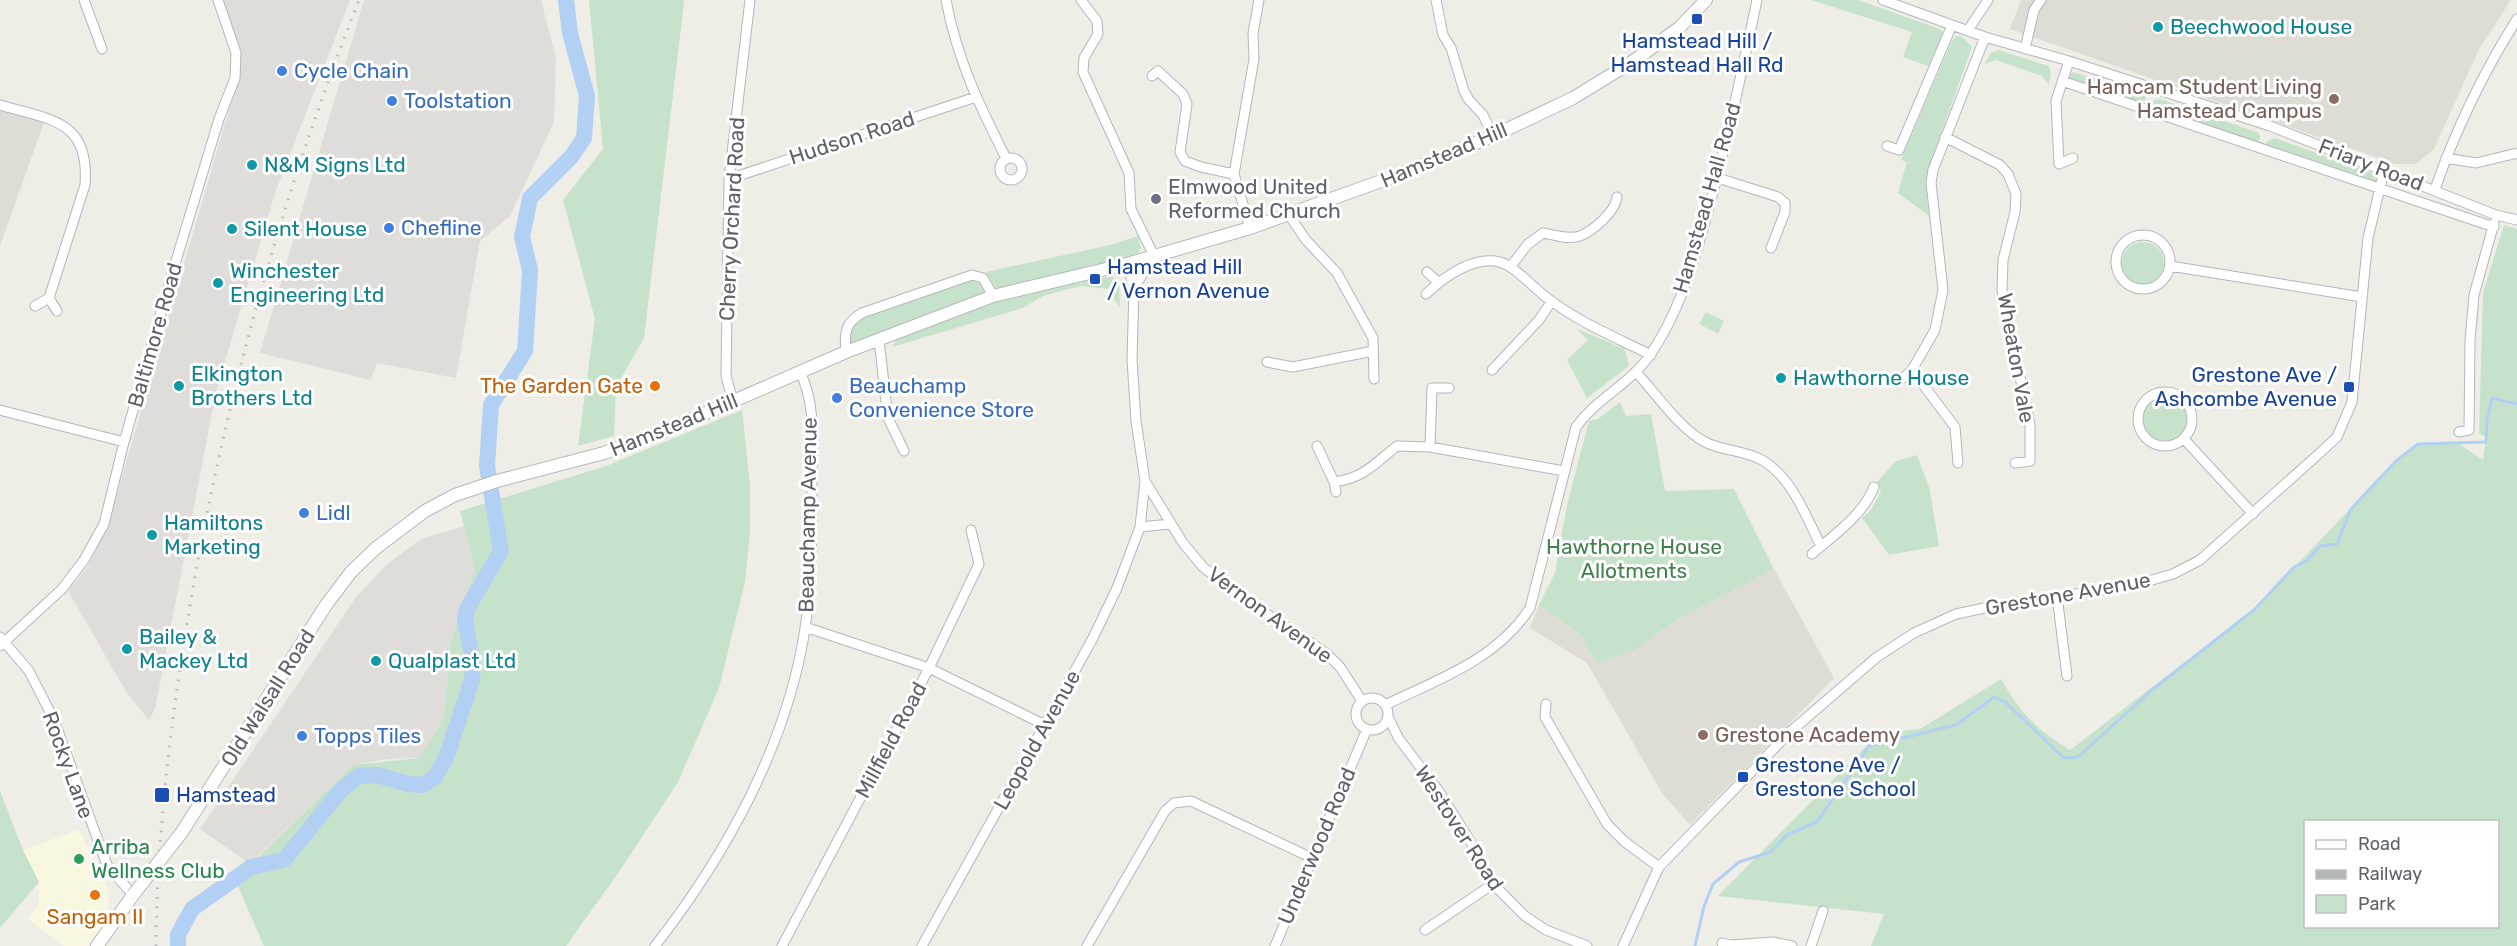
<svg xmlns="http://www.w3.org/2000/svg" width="2517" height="946" font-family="Rubik,sans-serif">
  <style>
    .commercial { fill: #faf7e1 }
    .industrial { fill: #deddd9 }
    .education { fill: #deddd5 }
    .green { fill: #c7e2ca; fill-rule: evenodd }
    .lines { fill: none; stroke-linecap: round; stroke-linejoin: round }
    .stream { stroke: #b2d0f4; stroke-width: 3 }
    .river { stroke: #b2d0f4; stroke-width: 16 }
    .minor-casing { stroke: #b4b6ba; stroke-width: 11 }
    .secondary-casing { stroke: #b5b8bc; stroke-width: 14 }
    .minor { stroke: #fff; stroke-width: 9 }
    .secondary { stroke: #fff; stroke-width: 12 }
    .rail { stroke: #b4b5b5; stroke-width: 3; stroke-dasharray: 1.5 8; stroke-linecap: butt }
    .secondary-bridge-casing { stroke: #b5b8bc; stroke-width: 14; stroke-linecap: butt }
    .secondary-bridge { stroke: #fff; stroke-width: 12 }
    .transit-dot { fill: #1a4fb4; stroke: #fff; stroke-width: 2 }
    .culture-dot { fill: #0f9aa8; stroke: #fff; stroke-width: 2 }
    .shop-dot { fill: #3f7fe0; stroke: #fff; stroke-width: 2 }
    .education-dot { fill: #8d6e63; stroke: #fff; stroke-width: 2 }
    .worship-dot { fill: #6b7280; stroke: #fff; stroke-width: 2 }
    .food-dot { fill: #e8710a; stroke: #fff; stroke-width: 2 }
    .leisure-dot { fill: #2e9e5b; stroke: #fff; stroke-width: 2 }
    .labels { text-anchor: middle; stroke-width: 6; stroke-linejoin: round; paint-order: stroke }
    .culture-label { font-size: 21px; fill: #0d838f; stroke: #fff; text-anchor: start }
    .transit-label { font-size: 21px; fill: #164399; stroke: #fff; text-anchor: start }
    .shop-label { font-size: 21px; fill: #366cbe; stroke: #fff; text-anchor: start }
    .education-label { font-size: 21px; fill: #785e54; stroke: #fff; text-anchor: end }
    .street-label { font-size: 21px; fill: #5e6165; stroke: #fff }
    .worship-label { font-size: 21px; fill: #5b616d; stroke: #fff; text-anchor: start }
    .food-label { font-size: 21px; fill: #c56008; stroke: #fff; text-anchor: end }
    .park-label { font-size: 21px; fill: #42814c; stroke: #fff }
    .leisure-label { font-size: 21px; fill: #27864d; stroke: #fff; text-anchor: start }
  </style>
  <rect width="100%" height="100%" fill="#eeeee7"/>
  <path class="commercial" d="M79 830 108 889 109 903 107 920 88 946H64L28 919 39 906V882L23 850Z"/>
  <path class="industrial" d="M222 0H350L276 190 216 392 155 709 149 720 127 693 68 591 88 566 107 528 238 79 239 52Z
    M364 0H541L556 59 554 122 510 216 480 241 456 378 377 363 371 380 260 353Z
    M464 526 475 568 451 641 444 717 420 758 389 759 352 765 250 864 200 829 356 597 386 565 421 539Z"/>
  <path class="education" d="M2021 0H2511L2479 49 2434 149 2416 164H2395L2010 29Z
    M0 109 44 122 0 246Z
    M1774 569 1834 678 1690 825 1662 793 1587 663 1530 628 1539 605 1581 635 1596 663 1634 651 1678 619Z"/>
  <path class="green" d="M589 0H683L684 3 644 338 616 387 614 436 578 446 595 319 563 200 603 149Z
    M1811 0H1858L1940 29 1943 33 1928 66 1903 57 1912 32Z
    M1956 36H1961L1972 47 1938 142 1926 186 1929 216 1898 193 1907 162 1901 160 1953 39Z
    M1998 50 2049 66 2051 73 2049 85 2042 76 1996 60 1984 64 1991 53Z
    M2073 72 2145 94 2146 99 2142 102H2134L2070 80 2068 77Z
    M2160 99 2259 133 2260 139 2257 143 2153 107 2151 104 2154 100Z
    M2275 138 2375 174 2376 181 2373 183 2266 145 2267 141Z
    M2504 225 2517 229V946H1871L1884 914 1718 896 1879 733 1920 729 2001 679C2022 715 2035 728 2070 750L2254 609 2396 461 2418 445 2458 443 2483 460 2486 437 2479 434 2483 293ZM2306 822H2498V926H2306Z
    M1138 236 1141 248 1137 254 1001 290 996 289 986 272 1110 245Z
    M2122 263a21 21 0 1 1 42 0a21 21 0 1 1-42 0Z
    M1112 276 1119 283 1120 308 1108 289 1080 286 1043 296 1023 308 892 347 897 339 1006 298Z
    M970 279 979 281 986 295 849 344 848 327 856 319Z
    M1706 312 1724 321 1718 334 1699 324Z
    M1577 329 1625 349 1629 366 1587 398 1567 360 1588 340Z
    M2143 419a22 22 0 1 1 44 0a22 22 0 1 1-44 0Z
    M1620 402 1626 416 1651 414 1665 491 1734 489 1774 569 1678 619 1634 651 1596 663 1581 635 1539 605 1555 573 1567 505 1589 421 1598 419Z
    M742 410 750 485V533L745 582 719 688 678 782 621 869 566 946H264L235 880 352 765 420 758 444 717 451 641 475 568 460 511 606 466Z
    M1917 455 1930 490 1939 546 1889 555 1862 518 1871 510 1881 491 1877 482 1896 461Z
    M0 791 23 850 39 882 0 928Z"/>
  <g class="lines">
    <path class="stream" d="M1695 946 1704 906 1713 884 1739 862 1771 852 1787 835 1817 822 1869 746 1956 725 1994 697 2005 702 2064 758 2078 757 2152 690 2255 609 2294 567 2307 561 2320 546 2337 544 2351 509 2396 461 2418 444 2486 442 2487 420 2492 398 2517 404"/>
    <path class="river" d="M178 946V935L192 909 251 867 284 860 341 790 359 776 377 775 408 784 423 785 435 777 446 758 472 680 473 664 465 619 467 609 501 551 487 466 491 405 525 351 530 270 522 237 530 198 571 157 584 138 587 96 570 33 566 0"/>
    <defs>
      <path id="minor" d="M84 0 102 49
        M946 0C957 59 979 105 1006 158
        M1081 0 1097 21 1098 34 1084 58 1083 72 1129 173 1131 209 1154 256 1134 288 1127 264
        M1436 0 1443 35 1451 48 1464 91 1469 100 1483 115 1493 136
        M1883 0 1985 37 2069 61 2270 126 2496 215 2517 220
        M1968 30 1988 0
        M2025 49 2034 10 2041 0
        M2069 61 2056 101 2059 164 2073 158
        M1152 76 1158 71 1183 94 1187 104 1180 152 1185 161 1201 167 1234 174
        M2062 81 2494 227
        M0 105C51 120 90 120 85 185L49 298 35 306
        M1945 137 2000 165 2008 174 2016 194 2015 212 2003 260 2002 290 2030 425V461L2015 463
        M1887 146 1899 150 1952 25
        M2446 158 2476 163 2517 153
        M1000 169a11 11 0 1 1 22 0a11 11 0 1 1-22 0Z
        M1718 178 1778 197 1785 203V212L1771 248
        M729 179 976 97
        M2435 189C2456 129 2483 73 2517 19
        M1289 215 1306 240 1337 273 1373 338 1374 379
        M1250 228 1234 174 1254 59 1253 33 1259 0
        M2116 262a27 27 0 1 1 54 0a27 27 0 1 1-54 0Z
        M1511 266 1528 244 1543 233C1553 235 1569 240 1580 236 1593 231 1616 211 1617 197
        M2170 266 2362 297
        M1427 272 1438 282
        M1134 288 1132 360 1136 421 1145 481 1183 543 1203 567 1247 601 1326 653 1340 667 1362 701
        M1426 294C1443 278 1470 258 1495 261 1513 263 1531 286 1546 297 1578 322 1615 337 1651 355
        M49 298 57 311
        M879 340 888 418 904 451
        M846 352C844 333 845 323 862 313L972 275 983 278 993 296
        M1267 362 1293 367 1373 351
        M1492 370 1539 320 1551 302
        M1912 370 1955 427 1958 463
        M1637 373C1656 394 1680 429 1705 442 1722 451 1744 450 1762 460 1792 477 1806 517 1821 546
        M1896 381 1903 378 1912 370 1935 330 1943 290 1931 183 1933 170 1985 37
        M2138 419a27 27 0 1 1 54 0a27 27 0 1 1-54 0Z
        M733 402 726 376 729 179 750 0
        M0 410 124 442
        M2459 432 2469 430 2470 341 2474 295 2494 223
        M2184 439 2253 514
        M1317 446 1334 482 1336 492
        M1430 447 1432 388H1449
        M1334 482C1364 478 1374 464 1397 446L1430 447 1564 471
        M1140 527 1170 524
        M1812 554C1834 535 1863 515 1874 487
        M2057 596 2067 676
        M805 627 929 668 1045 725
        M0 637 29 671 54 720 107 865 133 895
        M0 646 62 589 84 560 104 524 124 442 169 284 219 119 235 78 236 53 218 0
        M1356 714a16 16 0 1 1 32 0a16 16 0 1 1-32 0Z
        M1546 704 1545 717 1607 824 1625 842 1659 867
        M1385 705C1439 679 1496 660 1530 608L1576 427C1597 398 1630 384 1650 355 1677 316 1691 271 1704 226 1725 151 1741 76 1757 0
        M1388 717 1399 739 1438 790 1470 841 1493 884 1525 916 1546 930 1587 946
        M1425 930 1493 884
        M1722 943 1731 945 1773 942 1792 946
        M655 946C726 855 787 745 805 629 812 581 812 532 812 484 812 447 817 406 800 372
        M782 946 929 668 979 564 971 530
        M922 946 1093 638 1117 588 1140 527 1145 481
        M1087 946 1165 811 1174 803 1191 801 1312 858
        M1275 946 1367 729
        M1623 946 1659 867 1790 732 1877 657 1914 633 1956 614 1994 606 2131 586 2173 574 2200 560 2322 451 2337 437 2352 402 2368 238 2384 171
        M1811 946 1823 911"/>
      <path id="secondary" d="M182 832 326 605 351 572 376 548 425 511 455 495 497 481 604 453 667 430 846 352 993 296 1127 264 1250 228 1398 175 1493 136 1573 98 1632 62 1679 28 1706 0
        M97 946 133 895"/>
    </defs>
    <use href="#minor" class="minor-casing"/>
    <use href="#secondary" class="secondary-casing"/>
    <use href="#minor" class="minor"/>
    <use href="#secondary" class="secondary"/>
    <path class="rail" d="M156 946C157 832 171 718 190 606 225 398 282 196 359 0"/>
    <defs>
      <path id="secondary-bridge" d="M133 895 182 832"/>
    </defs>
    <use href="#secondary-bridge" class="secondary-bridge-casing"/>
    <use href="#secondary-bridge" class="secondary-bridge"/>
  </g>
  <g class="transit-dot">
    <rect x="1691" y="13" width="12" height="12" rx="3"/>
    <rect x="1089" y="273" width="12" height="12" rx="3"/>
    <rect x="2343" y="381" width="12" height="12" rx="3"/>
    <rect x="1737" y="771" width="12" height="12" rx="3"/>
    <rect x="154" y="787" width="16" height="16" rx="3"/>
  </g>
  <g class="culture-dot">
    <circle cx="2158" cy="27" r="6"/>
    <circle cx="252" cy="165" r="6"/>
    <circle cx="232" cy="229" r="6"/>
    <circle cx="218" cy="283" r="6"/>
    <circle cx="1781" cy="378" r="6"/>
    <circle cx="179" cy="386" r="6"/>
    <circle cx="152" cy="535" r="6"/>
    <circle cx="127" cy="649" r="6"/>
    <circle cx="376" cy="661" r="6"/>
  </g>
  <g class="shop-dot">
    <circle cx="282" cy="71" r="6"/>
    <circle cx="392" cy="101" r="6"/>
    <circle cx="389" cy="228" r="6"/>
    <circle cx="837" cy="398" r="6"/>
    <circle cx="304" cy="513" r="6"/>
    <circle cx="302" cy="736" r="6"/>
  </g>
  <g class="education-dot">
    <circle cx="2334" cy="99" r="6"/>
    <circle cx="1703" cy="735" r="6"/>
  </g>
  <circle class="worship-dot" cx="1156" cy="199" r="6"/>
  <g class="food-dot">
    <circle cx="655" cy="386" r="6"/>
    <circle cx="95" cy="895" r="6"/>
  </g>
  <circle class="leisure-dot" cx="79" cy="859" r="6"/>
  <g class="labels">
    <g class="culture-label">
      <text x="2170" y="34">Beechwood House</text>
      <text x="264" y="172">N&amp;M Signs Ltd</text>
      <text x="244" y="236">Silent House</text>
      <text x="230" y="278">Winchester<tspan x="230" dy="24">Engineering Ltd</tspan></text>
      <text x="191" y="381">Elkington<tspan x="191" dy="24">Brothers Ltd</tspan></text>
      <text x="1793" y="385">Hawthorne House</text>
      <text x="164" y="530">Hamiltons<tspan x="164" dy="24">Marketing</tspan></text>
      <text x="139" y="644">Bailey &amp;<tspan x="139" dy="24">Mackey Ltd</tspan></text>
      <text x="388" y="668">Qualplast Ltd</text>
    </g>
    <g class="transit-label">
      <text x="1697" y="48" text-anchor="middle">Hamstead Hill /<tspan x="1697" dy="24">Hamstead Hall Rd</tspan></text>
      <text x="1107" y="274">Hamstead Hill<tspan x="1107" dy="24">/ Vernon Avenue</tspan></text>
      <text x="2337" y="382" text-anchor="end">Grestone Ave /<tspan x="2337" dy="24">Ashcombe Avenue</tspan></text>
      <text x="1755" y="772">Grestone Ave /<tspan x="1755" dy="24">Grestone School</tspan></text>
      <text x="176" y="802">Hamstead</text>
    </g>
    <g class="shop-label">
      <text x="294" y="78">Cycle Chain</text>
      <text x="404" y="108">Toolstation</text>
      <text x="401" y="235">Chefline</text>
      <text x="849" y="393">Beauchamp<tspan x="849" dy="24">Convenience Store</tspan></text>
      <text x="316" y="520">Lidl</text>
      <text x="314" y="743">Topps Tiles</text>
    </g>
    <g class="education-label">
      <text x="2322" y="94">Hamcam Student Living<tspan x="2322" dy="24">Hamstead Campus</tspan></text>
      <text x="1715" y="742" text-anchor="start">Grestone Academy</text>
    </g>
    <g class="street-label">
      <text transform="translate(852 138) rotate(-18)" y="7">Hudson Road</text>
      <text transform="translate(1444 155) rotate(-23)" y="7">Hamstead Hill</text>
      <text transform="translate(2371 165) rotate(21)" y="7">Friary Road</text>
      <text transform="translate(1707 198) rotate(-74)" y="7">Hamstead Hall Road</text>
      <text transform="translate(732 219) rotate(-87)" y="7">Cherry Orchard Road</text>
      <text transform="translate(155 335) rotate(-74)" y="7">Baltimore Road</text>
      <text transform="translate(2016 358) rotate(80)" y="7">Wheaton Vale</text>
      <text transform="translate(674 425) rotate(-22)" y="7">Hamstead Hill</text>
      <text transform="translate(808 515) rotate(-89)" y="7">Beauchamp Avenue</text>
      <text transform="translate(2068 594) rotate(-10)" y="7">Grestone Avenue</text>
      <text transform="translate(1270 615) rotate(36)" y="7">Vernon Avenue</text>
      <text transform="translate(268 698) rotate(-58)" y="7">Old Walsall Road</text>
      <text transform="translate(891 740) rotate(-62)" y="7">Millfield Road</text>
      <text transform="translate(1037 740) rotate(-61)" y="7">Leopold Avenue</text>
      <text transform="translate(68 765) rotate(70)" y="7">Rocky Lane</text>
      <text transform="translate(1459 828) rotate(57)" y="7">Westover Road</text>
      <text transform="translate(1317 846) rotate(-67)" y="7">Underwood Road</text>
    </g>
    <g class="worship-label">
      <text x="1168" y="194">Elmwood United<tspan x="1168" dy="24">Reformed Church</tspan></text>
    </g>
    <g class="food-label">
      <text x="643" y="393">The Garden Gate</text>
      <text x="95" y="924" text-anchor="middle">Sangam II</text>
    </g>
    <g class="park-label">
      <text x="1634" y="554">Hawthorne House<tspan x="1634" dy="24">Allotments</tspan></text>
    </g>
    <g class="leisure-label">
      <text x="91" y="854">Arriba<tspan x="91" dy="24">Wellness Club</tspan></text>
    </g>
  </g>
  <rect x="2304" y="820" width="195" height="108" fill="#ffffff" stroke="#bfc0c1" stroke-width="1.5"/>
  <rect x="2316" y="840" width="30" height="9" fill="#ffffff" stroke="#bfc0c1" stroke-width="1.5"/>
  <text x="2358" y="850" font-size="18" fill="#5e6165">Road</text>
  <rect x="2316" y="870" width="30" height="9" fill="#b4b5b5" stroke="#bfc0c1" stroke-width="1.5"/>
  <text x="2358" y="880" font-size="18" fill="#5e6165">Railway</text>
  <rect x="2316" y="895" width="30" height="18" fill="#c7e2ca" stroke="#bfc0c1" stroke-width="1.5"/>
  <text x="2358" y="910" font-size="18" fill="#5e6165">Park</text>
</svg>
